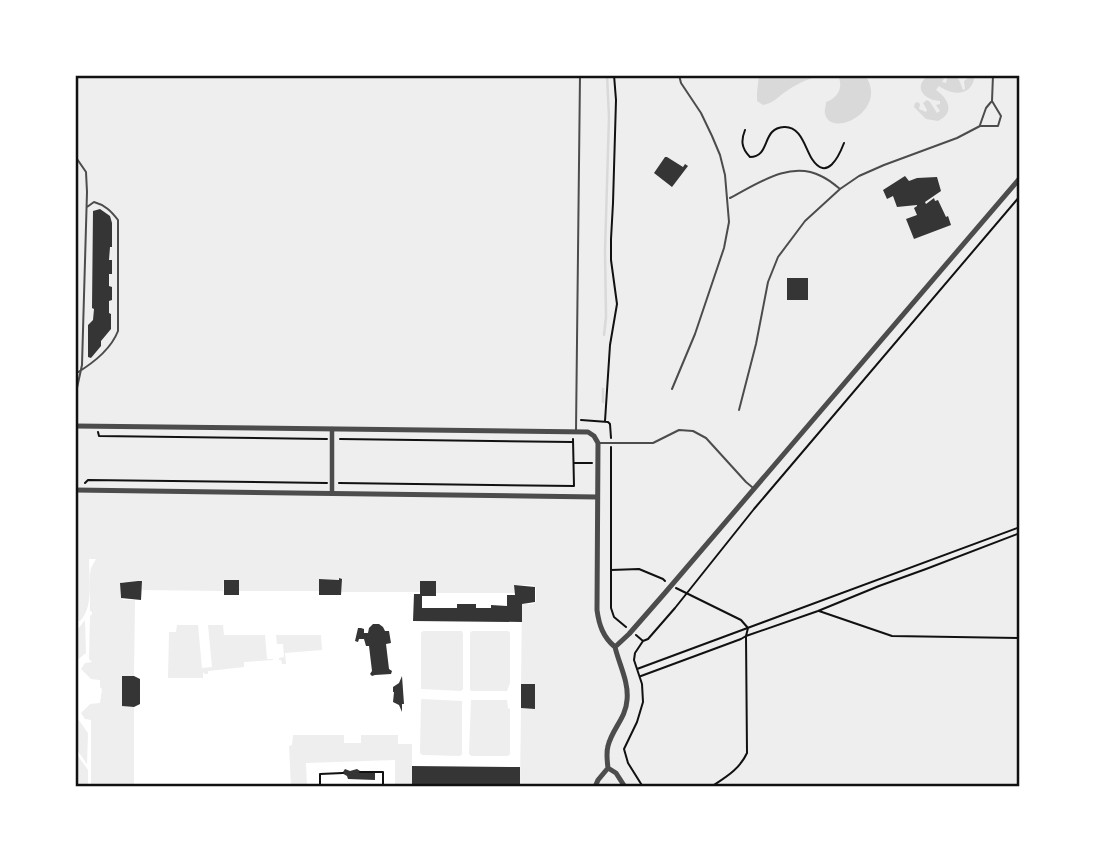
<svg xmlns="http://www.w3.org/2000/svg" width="1095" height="862" font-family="Jost,sans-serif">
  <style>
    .green { fill: #eee }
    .water { fill: #d9d9d9 }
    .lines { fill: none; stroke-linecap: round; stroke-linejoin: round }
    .stream { stroke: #d9d9d9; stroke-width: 2.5 }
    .building { fill: #353535 }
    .path { stroke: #111; stroke-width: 2 }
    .service { stroke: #4c4c4c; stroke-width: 2 }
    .minor { stroke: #4c4c4c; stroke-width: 4.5 }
    .tertiary { stroke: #4c4c4c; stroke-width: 5 }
    .neatline { fill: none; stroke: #111; stroke-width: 2.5 }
  </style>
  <rect width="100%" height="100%" fill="#fff"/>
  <path class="green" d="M75 75H1020V787H520L521 708H535V685L521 684 522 604H533L536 602V588L533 585H514L515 593H436L420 582V592H341L342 580 321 579 319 580V591H239V580H224L223 591 141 590 142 581 124 582 123 581 120 584V597L123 600H135L134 676H123L122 706 134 707V785L91 787V720L85 719 81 713 90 704 100 703 102 689 100 687V680L91 679 81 669 85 663 92 662 89 659 90 616 92 614V612L90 611V574L91 568 96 559H89C89 578 94 607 80 621L77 620 75 616Z
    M85 620 86 653 76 661 75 644 77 642V630Z
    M177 625H198L202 668 212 667 208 625H223L224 635H265L267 659H273V660L244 662V667L208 671V674H205L203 672V678H168L169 632H176Z
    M423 631H462L463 634V689L461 691 421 689V633Z
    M472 631H508L510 633V683L507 691H471L470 689V633Z
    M276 635H321L322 650 285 653 286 664H282L281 660H279V658L284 657 283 644H277Z
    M422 699 462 701V754L460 756 422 755 420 753 421 700Z
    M471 700H507L508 708 510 709V754L508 756H471L469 754Z
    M78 719 88 733 87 764 75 747 76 721Z
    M293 735H344V743H361V735H398V744H412V787H395V760L306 763 307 787H291L289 746 292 745Z
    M76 753 88 770V787H75V781L78 780V776H75Z"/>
  <path class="water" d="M759 75H865C890 110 831 139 825 114 824 110 826 106 826 102 837 98 843 89 839 78 823 71 801 81 788 90 779 96 774 103 763 105L757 101V93Z
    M929 75H936L944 79 942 82 946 83 948 75H956L960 82 963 90 965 89 964 81 972 75H975C972 97 953 96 939 86L936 90C949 99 955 113 938 121L926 119 914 107 915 103 918 102 920 104 919 109 926 112 927 110 923 103 927 100 930 102 937 113 940 111 936 105 940 104V101C924 100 912 87 929 75Z"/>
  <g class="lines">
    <path class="stream" d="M604 335 606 317 605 251 609 117 607 75
      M603 402V389"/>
  </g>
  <path class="building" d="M665 157H667L683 167 685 164 688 166 672 187 654 173Z
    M905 176 909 181 917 178 937 177 941 191 925 202 926 204 934 198 935 201 938 200 946 217 948 216 951 225 914 239 906 219 917 215 914 208 917 206V205L897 207 893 196 887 199 883 190Z
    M100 209 110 216 112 223V247H110L109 260H112V274H109V286L112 287V300L109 301V313L111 314V329L101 341V346L91 358 88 357V325L93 320 94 309 92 308 93 211Z
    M787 278H808V300H787Z
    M339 578 342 579 341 595H319V579L339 580Z
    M224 580H239V595H224Z
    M138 581H142L141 600 121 598 120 583Z
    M420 581H436V596H422V608H457V604H476V608H491V605L507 606V595H515L514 585 535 587V602L522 604V622L413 621 414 594H420Z
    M373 624H379L383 627 385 631H389L391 643 386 644 389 669 392 671 391 674 375 675 372 676 370 674 372 671 369 646H366L364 639H359L358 642 355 641 358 628H361L364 629V633H368L369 628Z
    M122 676H134L140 679V704L134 707 122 706Z
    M402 676 404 704H402V712L399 705 393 702 394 692H393V687L399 683Z
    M521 684H535V709L521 708Z
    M412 766 520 767V787H412Z
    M345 769 350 771 357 769 360 771H375V780L348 779 347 776 340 772H343Z"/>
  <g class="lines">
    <path class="path" d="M745 130C741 140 741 148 750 157 771 157 761 128 784 127 801 126 805 148 812 159 827 182 839 156 844 143
      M581 420 608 422 610 424 611 438
      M605 421 610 345 617 304 611 260V239L613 203 616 100 614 75
      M98 432 99 436 327 439
      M340 439 572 442
      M611 447V608L614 617 626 627
      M574 463H592
      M85 483 88 480 327 483
      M339 483 574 486 573 439
      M611 570 639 569 663 579 665 581
      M676 588 741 620 748 628 746 636 747 753C739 770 726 777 711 787
      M819 611 892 636 1020 638
      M636 635 643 641
      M637 669 1020 527
      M641 676 741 639 746 636 818 611 879 586 926 569 1020 533
      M360 772H383V787
      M320 787V774L343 773
      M643 787 628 763 624 749 637 722 643 702 642 684 634 660 635 653 643 641 648 639 675 608 754 509 1020 196"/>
    <path class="service" d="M980 125 986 108 991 102
      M75 156 86 172 87 192 82 365 75 397
      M730 198C757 184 790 160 821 176 828 179 834 184 840 189
      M75 374C92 364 111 349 118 331V220C111 211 105 205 94 202L87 207
      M672 389 695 334 724 248 729 222 725 175 720 155 712 136 701 113 681 83 679 75
      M739 410 756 344 768 282 778 257 805 221 840 189 859 176 884 165 957 138 980 126H998L1001 116 992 101 993 75
      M576 431 580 75
      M599 443H653L679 430 693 431 706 438 746 482 752 487"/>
    <path class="minor" d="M332 493V429"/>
    <path class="tertiary" d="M75 426 588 432 594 436 598 443 597 610C599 625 603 637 615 647
      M75 490 597 497
      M615 647 629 634 664 594 1020 178
      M608 768C607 760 606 753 608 746 612 729 626 718 627 700 629 682 619 664 615 647
      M608 768 616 773 625 787
      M595 787 598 780 608 768"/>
  </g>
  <rect width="1095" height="862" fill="none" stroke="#ffffff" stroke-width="154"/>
  <rect x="77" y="77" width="941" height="708" class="neatline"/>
</svg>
